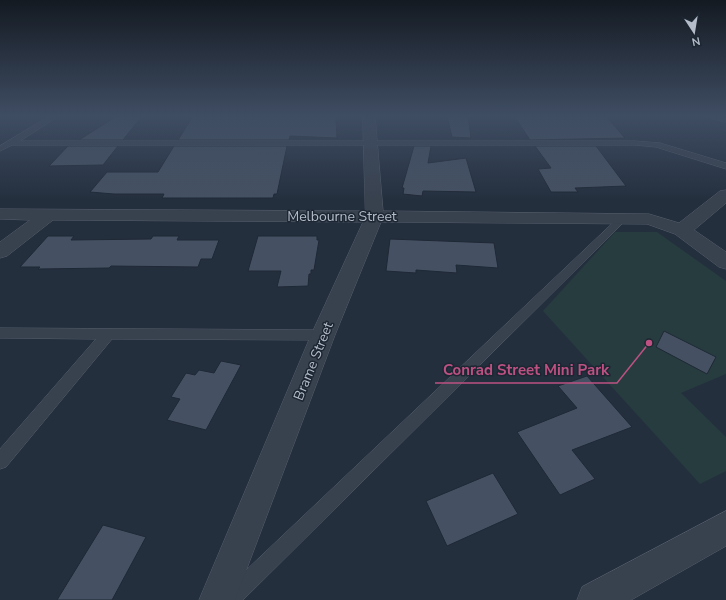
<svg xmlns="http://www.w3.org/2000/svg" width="726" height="600" font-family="'Nunito Sans',sans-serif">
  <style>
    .green { fill: #263c3f }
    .building { fill: #455162; stroke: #1f2835 }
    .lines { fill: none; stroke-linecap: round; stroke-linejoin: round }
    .service-casing { stroke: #565f6c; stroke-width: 1 }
    .minor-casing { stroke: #565f6c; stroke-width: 1 }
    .service { fill: #38414e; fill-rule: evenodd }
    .minor { fill: #38414e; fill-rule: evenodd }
    .labels { text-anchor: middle; stroke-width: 3; stroke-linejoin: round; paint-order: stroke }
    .street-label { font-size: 14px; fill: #b4bcc9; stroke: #1d2633 }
    .leader { fill: none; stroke: #bd5182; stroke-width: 1.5 }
    .callout-dot { fill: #bd5182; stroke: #1d2633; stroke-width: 1.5 }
    .callout-label { font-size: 15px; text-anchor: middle; font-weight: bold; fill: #bd5182; stroke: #1d2633; stroke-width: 3; stroke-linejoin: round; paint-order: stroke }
  </style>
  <rect width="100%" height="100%" fill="#242f3e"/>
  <path class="green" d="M615 232H657L726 281V374L681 393 726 437V471L700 484 543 311Z"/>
  <path class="building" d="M117 116H142L123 140H79Z
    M193 116H336L337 138 290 136 289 140H178Z
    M447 116H468L471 138 452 137Z
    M514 116H606L625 138 530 140Z
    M68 146H118L103 165 49 166Z
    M174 146H287L277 194H274L273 198H162L164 194H114L90 192 107 172H158Z
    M414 146H431L428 163 466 158 476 192 423 191 422 196 403 194 404 188H402Z
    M535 146H596L626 186 575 188 578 192H551L538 169 551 168Z
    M48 236H74L71 240 151 239 153 236H179L177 240H219L212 259H201L198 267 111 266 109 268 38 269 40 267H20Z
    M258 236H317V240H319L314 270H311V274H309L308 286 277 287 281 271H248Z
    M390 239 494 243 498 268 456 265 457 273 416 270V273L386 271Z
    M664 331 716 357 707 374 656 347Z
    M221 361 241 365 206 430 167 420 180 399 171 397 186 373 195 375 199 370 214 373Z
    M587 376 632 427 572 450 595 479 560 495 517 432 577 408 558 386Z
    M493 473 518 514 447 546 426 501Z
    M103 525 146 537 112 600H57Z"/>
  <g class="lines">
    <defs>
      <path id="service" d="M50 116H59L20 141H635L660 143 726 163V169L656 147 635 145H12L0 151V146Z
        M623 215 628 218 626 220 243 600H219L222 593 620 216Z
        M0 328 323 330 328 332 329 335 328 338 323 340 112 339 6 467 0 469V449L96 339 0 338Z"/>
      <path id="minor" d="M363 116H375L383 211 649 214 679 223 720 191 726 190V203L694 230 726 252V269L719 267 675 234 647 224 381 222 335 335 235 600H199L311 335 363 222 53 220 7 256 0 258V242L30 220 0 219V209L365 211Z
        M712 116H726V122L713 119Z
        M726 511V546L631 600H577L582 587Z"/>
    </defs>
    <use href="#service" class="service-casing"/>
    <use href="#minor" class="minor-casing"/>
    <use href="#service" class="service"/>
    <use href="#minor" class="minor"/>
  </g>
  <linearGradient id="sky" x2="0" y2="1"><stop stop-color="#141a22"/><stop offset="0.58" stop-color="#3f4d63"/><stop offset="1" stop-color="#3f4d63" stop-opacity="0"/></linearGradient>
  <rect width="726" height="200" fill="url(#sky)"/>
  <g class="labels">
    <g class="street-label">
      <text x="342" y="221">Melbourne Street</text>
      <text transform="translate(313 361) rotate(-68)" y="5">Brame Street</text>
    </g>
  </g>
  <path class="leader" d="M649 343L617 383H435"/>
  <circle class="callout-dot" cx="649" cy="343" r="4"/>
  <g class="callout-label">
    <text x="526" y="375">Conrad Street Mini Park</text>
  </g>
  <g transform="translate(694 32) rotate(168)" stroke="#1d2633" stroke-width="3" paint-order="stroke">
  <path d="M0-3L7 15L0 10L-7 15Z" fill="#b4bcc9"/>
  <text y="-6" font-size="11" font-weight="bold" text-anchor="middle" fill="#b4bcc9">N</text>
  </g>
</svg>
